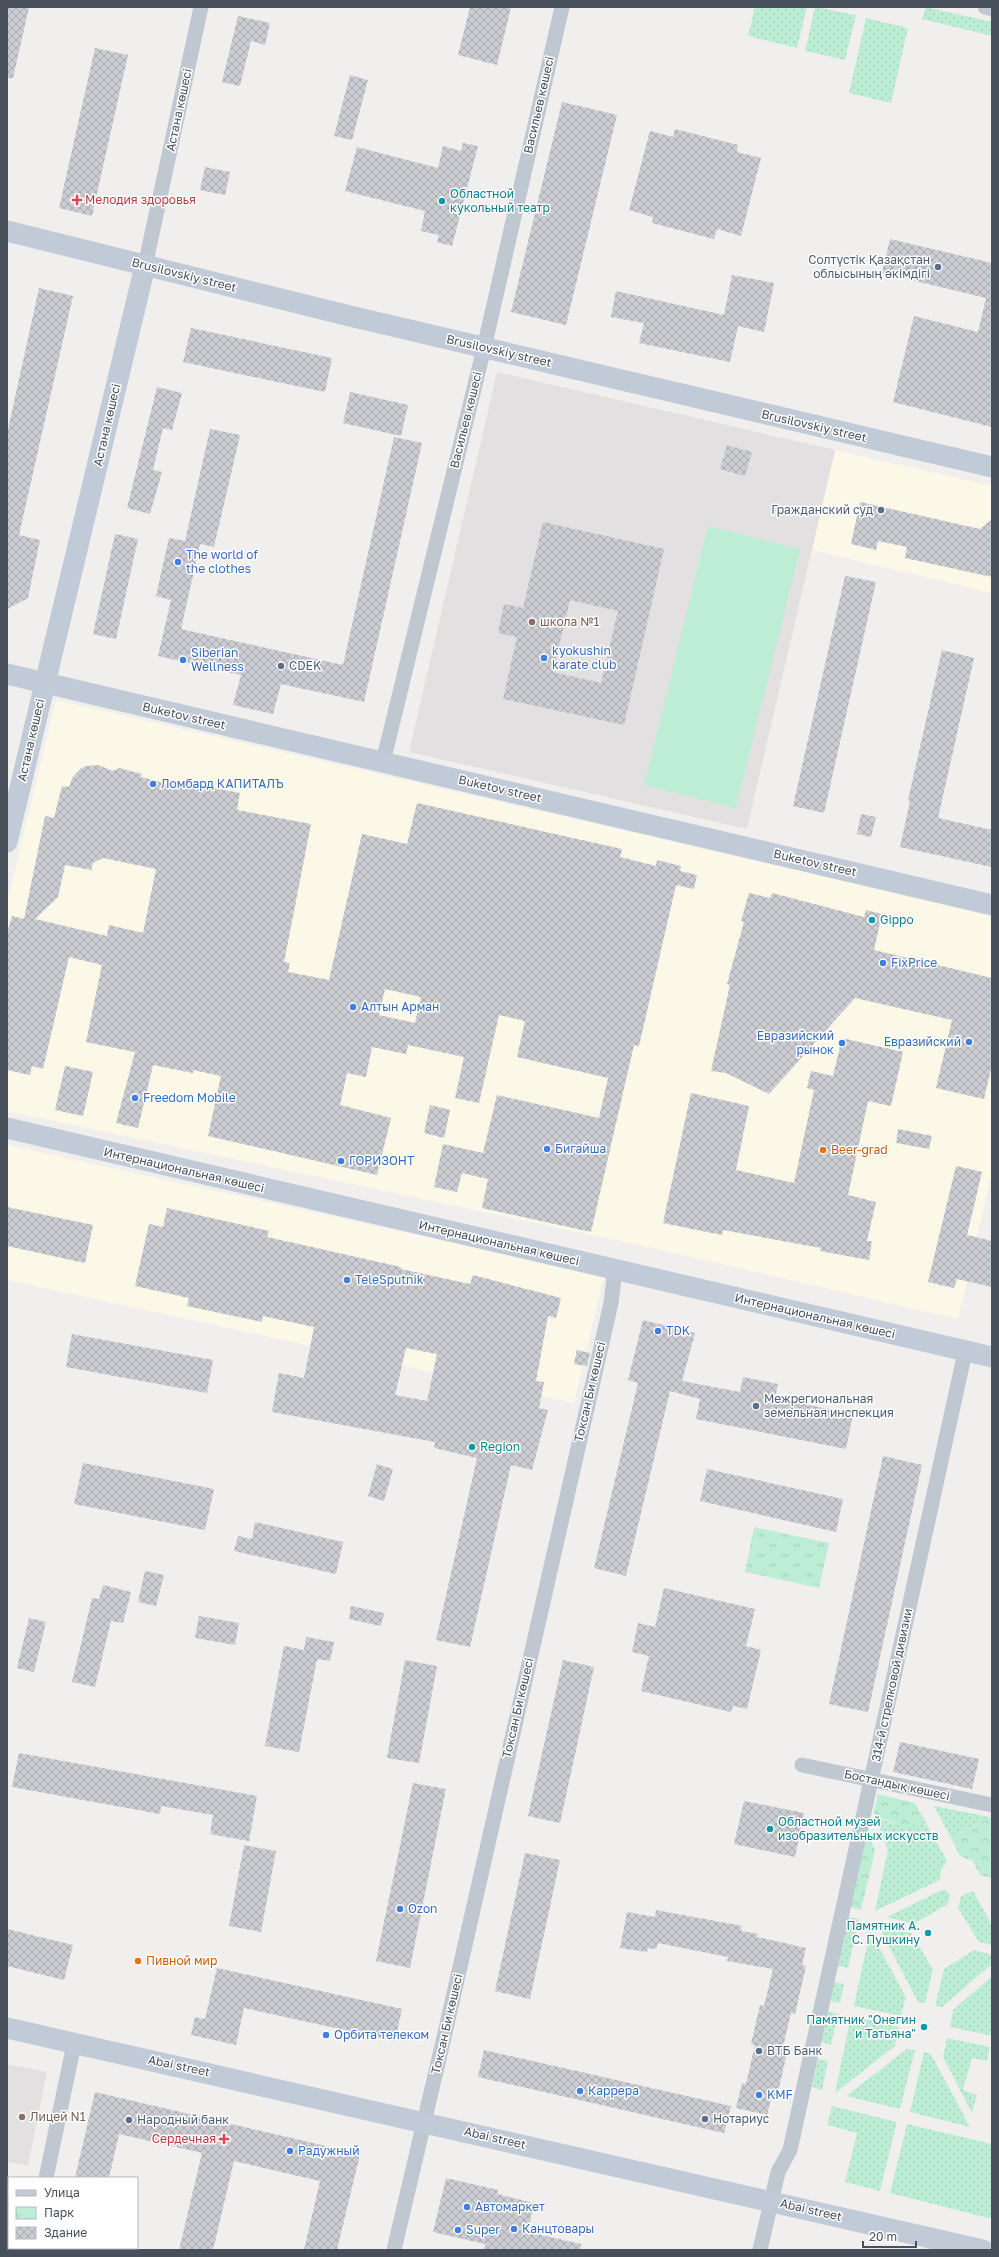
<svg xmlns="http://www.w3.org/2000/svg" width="999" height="2257" font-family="'Golos Text',sans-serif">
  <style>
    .commercial { fill: #fbf8e8 }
    .education { fill: #e2e0e0 }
    .grass { fill: url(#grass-dots) }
    .forest { fill: url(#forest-crowns) }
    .park { fill: url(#park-tufts) }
    .pitch { fill: #bdeed5 }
    .building { fill: url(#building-cross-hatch); fill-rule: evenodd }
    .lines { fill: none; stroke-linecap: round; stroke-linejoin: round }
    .street { stroke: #bfc7d0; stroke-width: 15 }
    .secondary { stroke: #c1cad7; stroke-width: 21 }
    .health-dot { fill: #e0444e; stroke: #fff; stroke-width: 1.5 }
    .culture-dot { fill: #0f9aa8; stroke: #fff; stroke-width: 1.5 }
    .service-dot { fill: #5c6f8a; stroke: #fff; stroke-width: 1.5 }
    .shop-dot { fill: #3f7fe0; stroke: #fff; stroke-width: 1.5 }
    .education-dot { fill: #8d6e63; stroke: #fff; stroke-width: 1.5 }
    .food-dot { fill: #e8710a; stroke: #fff; stroke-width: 1.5 }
    .labels { text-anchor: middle; stroke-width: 3; stroke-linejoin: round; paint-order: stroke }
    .street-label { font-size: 12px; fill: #47505b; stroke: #fff }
    .culture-label { font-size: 12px; fill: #0d838f; stroke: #fff; text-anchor: start }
    .health-label { font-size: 12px; fill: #be3a42; stroke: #fff; text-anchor: start }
    .service-label { font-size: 12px; fill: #4e5e75; stroke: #fff; text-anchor: start }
    .shop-label { font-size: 12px; fill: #366cbe; stroke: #fff; text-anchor: start }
    .education-label { font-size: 12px; fill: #785e54; stroke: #fff; text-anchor: start }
    .food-label { font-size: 12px; fill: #c56008; stroke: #fff; text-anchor: start }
  </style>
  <defs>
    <pattern id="grass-dots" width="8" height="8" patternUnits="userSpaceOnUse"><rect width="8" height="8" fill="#bdeed5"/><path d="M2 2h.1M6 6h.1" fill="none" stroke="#a4ceb9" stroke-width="1.8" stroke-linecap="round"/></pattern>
    <pattern id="forest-crowns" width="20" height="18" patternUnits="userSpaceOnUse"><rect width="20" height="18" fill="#bdeed5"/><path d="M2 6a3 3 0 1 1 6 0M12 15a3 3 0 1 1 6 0" fill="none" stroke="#a4ceb9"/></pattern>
    <pattern id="park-tufts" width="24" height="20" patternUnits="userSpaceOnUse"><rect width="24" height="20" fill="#bdeed5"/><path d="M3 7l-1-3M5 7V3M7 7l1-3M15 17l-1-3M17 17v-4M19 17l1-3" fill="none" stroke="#a4ceb9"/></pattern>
    <pattern id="building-cross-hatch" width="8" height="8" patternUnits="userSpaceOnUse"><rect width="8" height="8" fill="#cbcdd3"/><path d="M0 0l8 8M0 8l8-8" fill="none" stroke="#a7a9ae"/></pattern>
  </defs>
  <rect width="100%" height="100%" fill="#f1efee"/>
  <path class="commercial" d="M835 450 992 486V593L812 550Z
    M56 700 992 915V1172L958 1319 644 1246 7 1111V903Z
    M7 1145 604 1276 574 1403 7 1280Z"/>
  <path class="education" d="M497 372 835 450 747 829 409 752Z
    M7 2064 47 2072 28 2166 7 2162Z"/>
  <path class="grass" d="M755 7H807L797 48 748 36Z
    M815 7 856 15 845 60 805 51Z
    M926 7 992 22V36L922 19Z
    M866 18 908 28 891 103 849 93Z
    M934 1806 990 1817 951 1838Z
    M875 1816C881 1818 885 1821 890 1823 899 1826 916 1826 925 1821L947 1861 941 1870 940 1880 875 1911 888 1850Z
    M944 1889 950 1894 948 1904 914 1924 887 1917Z
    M973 1891 992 1925V1945L979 1942 958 1908 961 1896Z
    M848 1917 859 1919 848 1968 838 1966Z
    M877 1924 911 1933 933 1969 925 2003 918 2002Z
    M870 1931 907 1999H905L901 2016 854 2006Z
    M974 1950 992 1955V1964L942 2007 935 2006 944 1969Z
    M992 1976V2036L950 2027 953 2010Z
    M834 1982 844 1984 840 2003 830 2001Z
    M828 2011 838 2014 831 2045 821 2042Z
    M851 2016 899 2027 895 2046 835 2093Z
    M947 2038 990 2047 987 2061 972 2058 963 2090 977 2095 972 2113 943 2057Z
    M907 2049 915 2050 900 2109 846 2096Z
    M924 2052 931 2054 970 2127 910 2112Z
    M818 2059 828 2061 822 2090 812 2087Z
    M832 2106 897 2122 880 2191 845 2182 857 2133 827 2125Z
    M907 2124 992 2144V2219L890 2193Z"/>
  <path class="forest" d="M878 1794 915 1803 925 1821C901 1834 895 1821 875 1816L874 1812Z
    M990 1817 992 1818V1878L980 1875 973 1861 960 1856 951 1838Z
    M867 1829 875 1851 861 1910 850 1907Z"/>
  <path class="park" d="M754 1527 829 1543 819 1588 745 1572Z"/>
  <path class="pitch" d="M708 526 800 549 736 808 644 785Z"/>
  <path class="building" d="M7 7H29L13 78H7Z
    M470 7H511L497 65 458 55Z
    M238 16 270 23 265 45 251 41 240 86 222 82Z
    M95 48 128 55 92 216 59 208Z
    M350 75 368 80 352 140 334 136Z
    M562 102 617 115 566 325 511 312Z
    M675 129 738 145 737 152 761 158 741 236 717 229 714 239 652 223 653 217 629 210 650 131 673 137Z
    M463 143 478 146 452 246 437 242 439 235 421 231 425 211 345 191 357 147 438 168 443 146 461 151Z
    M205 167 230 172 225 195 200 190Z
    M890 239 992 263V427L893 402 914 316 978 332 986 298 882 273Z
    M732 275 774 283 764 332 738 326 730 362 639 343 644 323 611 317 616 291 724 315Z
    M39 288 73 296 19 535 40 540 28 598 7 609V434Z
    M191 328 332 358 325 392 183 362Z
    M157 387 182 393 172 430 163 428 153 470 162 472 150 514 127 508Z
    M350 392 408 405 401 436 343 423Z
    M210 429 240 435 214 547 200 544 181 629 343 665 394 437 422 443 364 702 281 684 273 714 233 705 241 675 158 656 171 600 156 596 169 538 185 541Z
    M727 445 752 452 745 476 720 469Z
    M860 502 980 529 992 519V577L905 558 907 547 878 541 876 550 851 544Z
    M543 522 664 549 624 725 503 699 517 637 498 633 504 604 523 608ZM570 600 618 611 601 683 553 672Z
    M115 534 138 539 116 639 93 634Z
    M845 576 876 582 824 813 793 806Z
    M942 650 974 658 938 818 992 830V867L900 847 910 801 908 800Z
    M98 765 113 771 119 768 142 774 141 777 172 785 173 780 240 793 237 810 311 824 284 962 290 963 288 972 329 980 362 834 407 844 417 803 622 849 620 857 656 866 657 860 681 866 680 871 697 875 694 889 676 885 639 1046 634 1045 591 1232 482 1208 488 1179 462 1173 457 1192 434 1187 443 1144 483 1153 497 1095 599 1118 608 1078 517 1057 525 1021 499 1015 479 1103 455 1098 464 1057 408 1045 406 1054 372 1047 366 1077 347 1073 340 1105 391 1118 377 1175 208 1136 221 1076 193 1070V1073L153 1065 138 1128 116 1123 135 1052 86 1042 102 965 69 957 43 1069 32 1066 30 1075 7 1070V934L12 916 24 919 45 816 54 818 62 786 69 787 72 778 80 769 86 766ZM103 858 156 869 143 933 109 925 107 936 35 919 58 897 65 865 91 870 93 863ZM385 989 421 997 415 1023 379 1015Z
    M861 814 876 817 871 837 857 834Z
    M749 893 770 898 772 893 864 917 866 910 882 914 874 950 992 978V1065L984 1099 936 1088 952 1020 855 998 769 1094 726 1073 711 1071 730 985 727 984 744 922 741 921Z
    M842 1038 903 1052 891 1106 868 1101 848 1195 876 1202 867 1241H872L869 1260 820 1251 821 1248 723 1230 722 1235 663 1223 691 1093 749 1106 736 1170 794 1183 814 1090 807 1088 811 1071 833 1076Z
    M65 1066 93 1072 83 1116 55 1110Z
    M430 1105 450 1110 444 1138 424 1133Z
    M898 1129 932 1136 929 1149 896 1143Z
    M956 1166 982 1172 967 1235 992 1241V1287L957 1279 954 1288 928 1282Z
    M7 1207 93 1225 85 1263 7 1246Z
    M167 1208 269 1231 267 1237 401 1267V1269L470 1284 473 1275 561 1298 556 1318 548 1316 536 1381 544 1382 539 1408 548 1410 532 1470 511 1465 470 1647 436 1640 477 1458 434 1448 435 1442 272 1412 279 1373 304 1378 314 1327 263 1316 262 1322 187 1306 189 1298 135 1286 149 1224 163 1227ZM406 1348 437 1354 427 1401 395 1395Z
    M643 1320 695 1333 682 1381 740 1392 743 1377 778 1384 775 1398 853 1414 846 1449 696 1419 700 1399 670 1391 626 1576 594 1568 638 1383 628 1380Z
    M72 1334 213 1360 207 1393 66 1367Z
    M577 1350 590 1353 587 1366 574 1364Z
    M883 1456 922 1465 868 1712 829 1704Z
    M83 1463 214 1489 205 1530 74 1504Z
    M377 1464 393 1469 384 1501 368 1496Z
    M707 1469 843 1499 836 1532 700 1501Z
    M255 1522 343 1542 336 1574 234 1551 238 1536 252 1539Z
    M145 1571 164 1575 156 1606 138 1602Z
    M103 1585 131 1592 123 1623 111 1621 95 1687 72 1682 92 1598 99 1599Z
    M664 1588 755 1609 746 1646 761 1650 747 1709 733 1706 731 1712 641 1691 649 1656 632 1652 638 1623 655 1627Z
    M351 1606 384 1613 381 1626 349 1619Z
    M199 1616 239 1623 235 1645 195 1638Z
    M29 1618 46 1622 34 1672 17 1668Z
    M306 1637 334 1642 330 1661 317 1659 299 1752 265 1746 284 1646 304 1650Z
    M405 1660 437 1666 419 1763 387 1758Z
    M563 1660 594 1667 560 1823 528 1816Z
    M900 1742 979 1759 972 1789 893 1772Z
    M19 1753 257 1796 249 1841 210 1834 213 1815 161 1806 160 1814 12 1787Z
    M413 1783 446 1789 410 1968 376 1961Z
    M744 1801 804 1813 795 1857 734 1844Z
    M244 1845 276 1851 261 1932 229 1926Z
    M525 1853 560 1860 530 1999 495 1991Z
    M656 1910 742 1926 741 1931 758 1934 757 1937 806 1948 802 1965 806 1966 795 2014 791 2013 782 2051 787 2053 776 2100 771 2099 767 2115 736 2108 742 2083 746 2084 755 2045 751 2044 760 2005 764 2006 773 1969 727 1961 728 1957 658 1943 656 1949 648 1948 647 1952 620 1948 627 1912 655 1917Z
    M7 1929 73 1945 64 1980 7 1966Z
    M217 1968 402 2009 395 2041 244 2008 236 2045 191 2035 195 2017 205 2019Z
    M484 2050 731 2106 724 2133 478 2077Z
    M95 2092 360 2154 337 2250H304L320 2181 234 2161 213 2250H179L202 2153 119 2134 109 2178H75Z
    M446 2178 498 2190 497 2194 534 2203 528 2232 581 2244 580 2250H484L485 2244 433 2232Z"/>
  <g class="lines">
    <path class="street" d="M985 7 992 9
      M145 266 201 7
      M383 762 484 348 562 7
      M802 1765 992 1805
      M46 2178 74 2044
      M31 2250V2248
      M394 2250 445 2033 611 1303 615 1270
      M760 2250 778 2172 790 2150 965 1352"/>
    <path class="secondary" d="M7 231 350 316 992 467
      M7 674 992 905
      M7 842 145 266
      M7 1128 992 1357
      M7 2028 983 2250"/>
  </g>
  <g class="health-dot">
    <path d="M75 194h4v4h4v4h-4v4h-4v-4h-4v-4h4z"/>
    <path d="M222 2133h4v4h4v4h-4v4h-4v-4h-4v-4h4z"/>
  </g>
  <g class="culture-dot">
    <circle cx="442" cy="201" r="4"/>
    <circle cx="872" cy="920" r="4"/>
    <circle cx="472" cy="1447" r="4"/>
    <circle cx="770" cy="1829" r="4"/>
    <circle cx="928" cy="1933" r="4"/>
    <circle cx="924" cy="2027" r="4"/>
  </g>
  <g class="service-dot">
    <circle cx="938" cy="267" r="4"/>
    <circle cx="881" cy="510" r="4"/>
    <circle cx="281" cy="666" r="4"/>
    <circle cx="756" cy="1406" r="4"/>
    <circle cx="759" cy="2051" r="4"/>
    <circle cx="705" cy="2119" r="4"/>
    <circle cx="129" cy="2120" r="4"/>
  </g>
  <g class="shop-dot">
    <circle cx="178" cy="562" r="4"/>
    <circle cx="544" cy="658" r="4"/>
    <circle cx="183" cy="660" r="4"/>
    <circle cx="153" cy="784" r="4"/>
    <circle cx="883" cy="963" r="4"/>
    <circle cx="353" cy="1007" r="4"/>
    <circle cx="969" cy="1042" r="4"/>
    <circle cx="842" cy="1043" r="4"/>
    <circle cx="135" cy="1098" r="4"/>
    <circle cx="547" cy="1149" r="4"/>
    <circle cx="341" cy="1161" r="4"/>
    <circle cx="347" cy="1280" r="4"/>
    <circle cx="658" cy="1331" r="4"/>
    <circle cx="400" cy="1909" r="4"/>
    <circle cx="326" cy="2035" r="4"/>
    <circle cx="580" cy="2091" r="4"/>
    <circle cx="759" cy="2095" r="4"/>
    <circle cx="290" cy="2151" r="4"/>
    <circle cx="467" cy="2207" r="4"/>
    <circle cx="514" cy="2229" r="4"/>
    <circle cx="458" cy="2230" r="4"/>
  </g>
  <g class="education-dot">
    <circle cx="532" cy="622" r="4"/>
    <circle cx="22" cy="2117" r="4"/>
  </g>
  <g class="food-dot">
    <circle cx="823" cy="1150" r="4"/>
    <circle cx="138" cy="1961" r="4"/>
  </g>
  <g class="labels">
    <g class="street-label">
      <text transform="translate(539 105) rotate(-77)" y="4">Васильев көшесі</text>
      <text transform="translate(179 110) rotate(-78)" y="4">Астана көшесі</text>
      <text transform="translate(184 275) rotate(14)" y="4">Brusilovskiy street</text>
      <text transform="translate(499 351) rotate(13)" y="4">Brusilovskiy street</text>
      <text transform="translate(466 420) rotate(-76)" y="4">Васильев көшесі</text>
      <text transform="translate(107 425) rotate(-77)" y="4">Астана көшесі</text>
      <text transform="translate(814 426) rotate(13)" y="4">Brusilovskiy street</text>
      <text transform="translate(184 716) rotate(13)" y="4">Buketov street</text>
      <text transform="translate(31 740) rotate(-77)" y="4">Астана көшесі</text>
      <text transform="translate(500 789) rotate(13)" y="4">Buketov street</text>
      <text transform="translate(815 863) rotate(13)" y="4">Buketov street</text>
      <text transform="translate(184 1170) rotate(13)" y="4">Интернациональная көшесі</text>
      <text transform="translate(499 1243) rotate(13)" y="4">Интернациональная көшесі</text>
      <text transform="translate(815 1316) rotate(13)" y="4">Интернациональная көшесі</text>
      <text transform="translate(590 1392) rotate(-77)" y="4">Токсан Би көшесі</text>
      <text transform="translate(892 1685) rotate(-78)" y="4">314-й стрелковой дивизии</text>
      <text transform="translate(518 1708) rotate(-77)" y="4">Токсан Би көшесі</text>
      <text transform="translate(897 1785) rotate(12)" y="4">Бостандық көшесі</text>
      <text transform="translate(447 2024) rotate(-77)" y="4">Токсан Би көшесі</text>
      <text transform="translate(179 2066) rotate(12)" y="4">Abai street</text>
      <text transform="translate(495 2138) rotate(13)" y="4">Abai street</text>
      <text transform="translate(811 2210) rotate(13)" y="4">Abai street</text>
    </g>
    <g class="culture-label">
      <text x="450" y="198">Областной<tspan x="450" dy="14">кукольный театр</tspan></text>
      <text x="880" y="924">Gippo</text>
      <text x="480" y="1451">Region</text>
      <text x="778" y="1826">Областной музей<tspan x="778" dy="14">изобразительных искусств</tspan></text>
      <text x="920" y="1930" text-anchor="end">Памятник А.<tspan x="920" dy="14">С. Пушкину</tspan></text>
      <text x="916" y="2024" text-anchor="end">Памятник "Онегин<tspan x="916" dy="14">и Татьяна"</tspan></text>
    </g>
    <g class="health-label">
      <text x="85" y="204">Мелодия здоровья</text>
      <text x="216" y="2143" text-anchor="end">Сердечная</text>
    </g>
    <g class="service-label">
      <text x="930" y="264" text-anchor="end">Солтүстік Қазақстан<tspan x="930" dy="14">облысының әкімдігі</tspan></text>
      <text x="873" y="514" text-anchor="end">Гражданский суд</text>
      <text x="289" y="670">CDEK</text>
      <text x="764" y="1403">Межрегиональная<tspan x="764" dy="14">земельная инспекция</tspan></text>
      <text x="767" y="2055">ВТБ Банк</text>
      <text x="713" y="2123">Нотариус</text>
      <text x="137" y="2124">Народный банк</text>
    </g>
    <g class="shop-label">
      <text x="186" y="559">The world of<tspan x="186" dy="14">the clothes</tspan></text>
      <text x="552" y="655">kyokushin<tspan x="552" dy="14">karate club</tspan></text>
      <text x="191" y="657">Siberian<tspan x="191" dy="14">Wellness</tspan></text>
      <text x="161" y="788">Ломбард КАПИТАЛЪ</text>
      <text x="891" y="967">FixPrice</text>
      <text x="361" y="1011">Алтын Арман</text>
      <text x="834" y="1040" text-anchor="end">Евразийский<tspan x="834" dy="14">рынок</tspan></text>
      <text x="961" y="1046" text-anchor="end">Евразийский</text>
      <text x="143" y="1102">Freedom Mobile</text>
      <text x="555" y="1153">Бигайша</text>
      <text x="349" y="1165">ГОРИЗОНТ</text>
      <text x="355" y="1284">TeleSputnik</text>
      <text x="666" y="1335">TDK</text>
      <text x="408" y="1913">Ozon</text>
      <text x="334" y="2039">Орбита телеком</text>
      <text x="588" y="2095">Каррера</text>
      <text x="767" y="2099">KMF</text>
      <text x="298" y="2155">Радужный</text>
      <text x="475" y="2211">Автомаркет</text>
      <text x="522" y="2233">Канцтовары</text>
      <text x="466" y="2234">Super</text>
    </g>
    <g class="education-label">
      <text x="540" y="626">школа №1</text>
      <text x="30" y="2121">Лицей N1</text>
    </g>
    <g class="food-label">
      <text x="831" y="1154">Beer-grad</text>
      <text x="146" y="1965">Пивной мир</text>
    </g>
  </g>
  <rect width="999" height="2257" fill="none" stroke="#47505b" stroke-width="16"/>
  <rect x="8" y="2177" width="130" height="72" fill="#ffffff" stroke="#b5b9bd"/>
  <rect x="16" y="2190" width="20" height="6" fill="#c1cad7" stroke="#b5b9bd"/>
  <text x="44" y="2197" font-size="12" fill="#47505b">Улица</text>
  <rect x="16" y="2207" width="20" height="12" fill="url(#park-tufts)" stroke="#b5b9bd"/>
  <text x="44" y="2217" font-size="12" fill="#47505b">Парк</text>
  <rect x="16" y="2227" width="20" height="12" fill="url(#building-cross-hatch)" stroke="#b5b9bd"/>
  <text x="44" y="2237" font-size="12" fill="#47505b">Здание</text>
  <path d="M863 2241v6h53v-6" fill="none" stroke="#47505b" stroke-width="2"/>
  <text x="869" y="2241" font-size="12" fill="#47505b" stroke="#ffffff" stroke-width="3" paint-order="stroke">20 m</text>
</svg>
